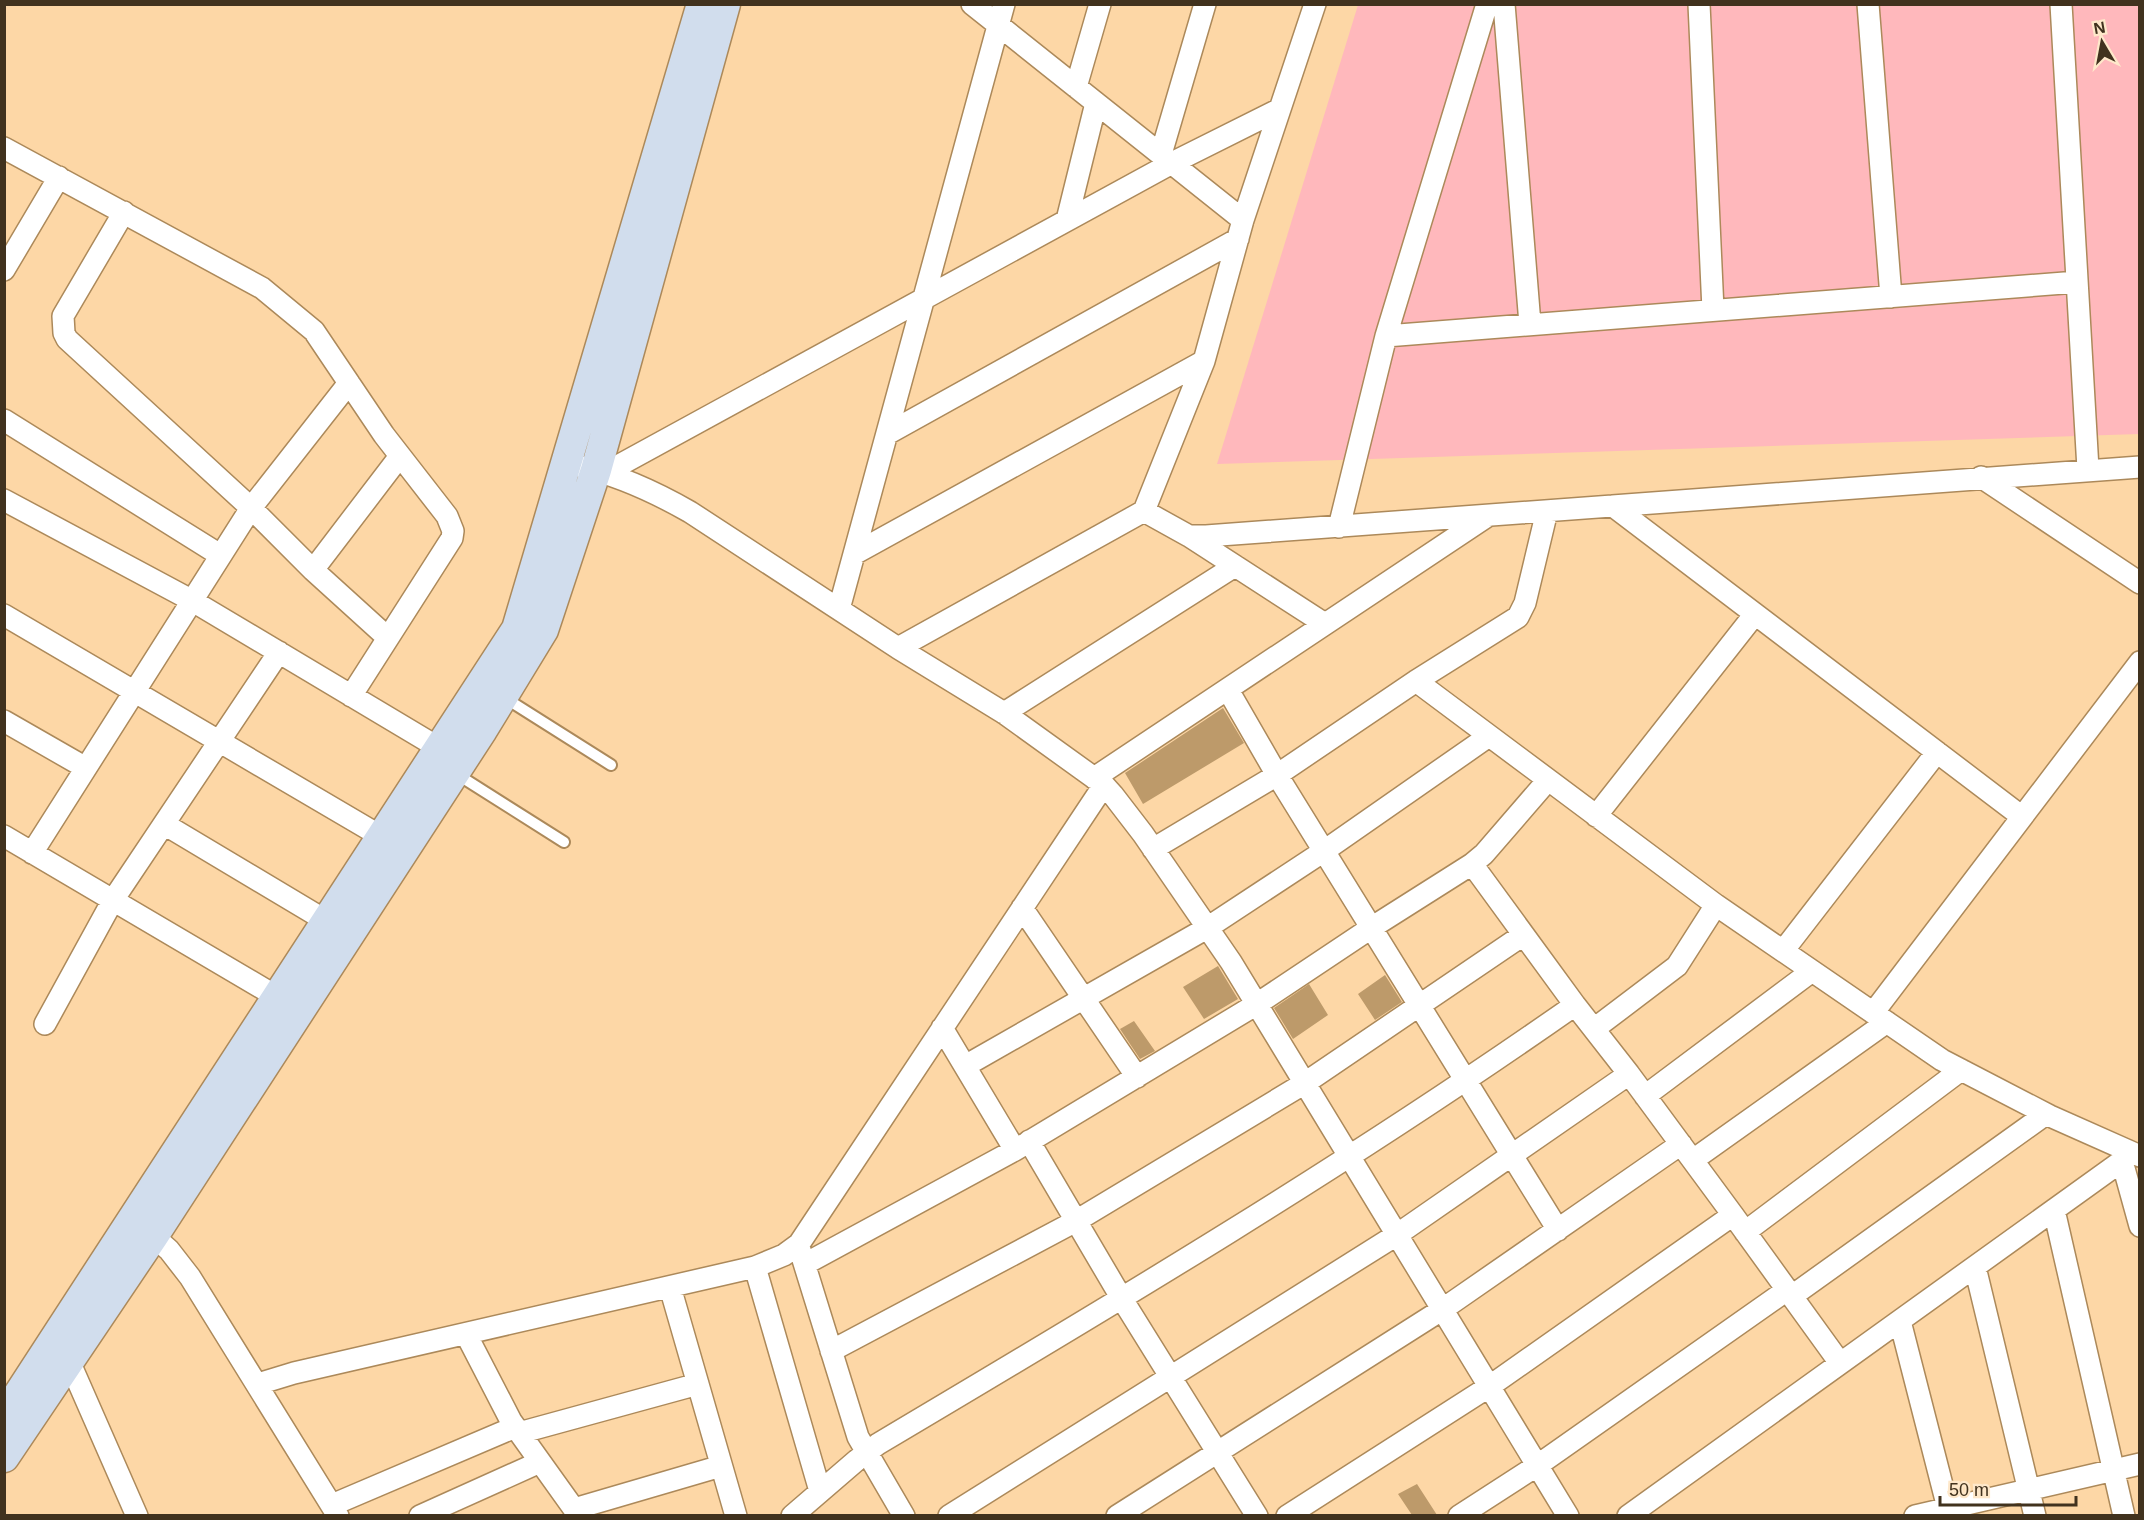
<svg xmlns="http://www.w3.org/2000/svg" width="2144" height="1520" font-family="Arial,sans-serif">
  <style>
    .green { fill: #ffb8bc }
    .building { fill: #bd9a6a }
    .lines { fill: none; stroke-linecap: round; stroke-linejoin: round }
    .lane-casing { stroke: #ac895a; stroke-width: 14 }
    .street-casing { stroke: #ac895a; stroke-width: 24 }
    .secondary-casing { stroke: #ac895a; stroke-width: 33 }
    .lane { stroke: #fff; stroke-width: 10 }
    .street { stroke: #fff; stroke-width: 21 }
    .secondary { stroke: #d1dded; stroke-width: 30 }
  </style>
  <rect width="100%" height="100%" fill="#fdd7a6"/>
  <path class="green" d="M1358 5H2139V434L1217 464Z"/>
  <path class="building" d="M1223 708 1244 743 1143 804 1125 773Z
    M1218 966 1238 999 1204 1019 1183 987Z
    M1385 975 1402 1002 1375 1020 1358 994Z
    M1309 984 1328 1015 1293 1039 1274 1008Z
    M1134 1021 1155 1051 1140 1059 1120 1029Z
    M1417 1484 1437 1515H1412L1398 1494Z"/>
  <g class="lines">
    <defs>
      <path id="lane" d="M505 698 611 765
        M455 773 564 842"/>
      <path id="street" d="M972 4 1243 220
        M1315 4 1243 220 1204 361 1144 511 1189 536H1206L2140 467
        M1504 4 1530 324
        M1699 4 1713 310
        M1868 4 1891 297
        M2061 4 2088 469
        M1076 87 1100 4
        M4 148 262 288 314 331 384 435 447 516 453 531 452 538 351 696
        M1161 154 1205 4
        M124 212 63 316 64 333 67 339 251 508 313 570 388 638
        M1067 220 1096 103
        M4 270 59 177
        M1386 336 2077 282
        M4 420 220 555
        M887 434 1238 239
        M582 467C621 476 655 492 690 512L898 648 1004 713 1104 785 1113 795 1143 834 1231 962 1568 1516
        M605 473 1172 163 1280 109
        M1981 477 2140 583
        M4 500 191 600 439 748
        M1613 506 2021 816
        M1339 527 1386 336 1487 4
        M1189 536 1325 624
        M854 554 1204 361
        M313 570 400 456
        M839 609 1004 4
        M4 615 382 837
        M898 648 1144 511
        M1416 681 1716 905 1942 1060 2050 1116 2140 1156
        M1228 690 1277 775 1558 1230
        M1004 713 1235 566
        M4 721 86 768
        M1094 778 1486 517
        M1596 816 1755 614
        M164 824 328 922
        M4 836 279 998
        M1153 849 1277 775 1416 681 1518 617 1525 603 1547 511
        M32 853 251 508 349 383
        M1472 864 1575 1005 1629 1074 1733 1215 1840 1363
        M1022 908 1137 1077
        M1783 951 1937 752
        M1873 1013 2140 662
        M45 1024 113 900 279 652
        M942 1028 1015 1150
        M1594 1029 1677 966 1716 905
        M965 1066 1207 928 1324 851 1489 736
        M1645 1096 1812 971
        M1029 1141 1122 1299 1257 1516
        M1693 1160 1887 1022
        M2122 1161 2140 1226
        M2054 1210 2124 1516
        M144 1228 169 1250 190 1277 338 1516
        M1745 1232 1961 1070
        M800 1250 858 1437 904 1516
        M805 1264 1015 1150 1257 1004 1371 928 1472 864 1484 854 1548 780
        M755 1267 820 1491
        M1975 1267 2035 1516
        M670 1287 736 1516
        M1792 1296 2046 1114
        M1900 1321 1950 1516
        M466 1334 511 1421 579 1516
        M831 1351 1076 1221 1305 1083 1523 935
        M69 1361 137 1516
        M258 1384 294 1373 755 1267 784 1255 799 1244 1104 785
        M519 1433 698 1384
        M332 1505 515 1427
        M574 1509 721 1466
        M420 1516 540 1462
        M792 1516 857 1460 878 1444C1114 1304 1350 1163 1575 1005
        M949 1516 1398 1234 1629 1074
        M1117 1516 1443 1309 1681 1144
        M1287 1516 1490 1386 1733 1215
        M1459 1516 1538 1465 1787 1290
        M1628 1516 2133 1153
        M1915 1516 2140 1464"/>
      <path id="secondary" d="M4 1417 517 629 702 4
        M4 1457 153 1236 482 730 543 630 596 470 725 4"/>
    </defs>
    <use href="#lane" class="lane-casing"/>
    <use href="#street" class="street-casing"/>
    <use href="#secondary" class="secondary-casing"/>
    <use href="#lane" class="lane"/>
    <use href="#street" class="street"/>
    <use href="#secondary" class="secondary"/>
  </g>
  <rect width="2144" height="1520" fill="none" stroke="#41321e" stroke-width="12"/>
  <g transform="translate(2102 42) rotate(350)" stroke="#fee8ca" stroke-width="4.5" paint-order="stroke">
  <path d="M0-4.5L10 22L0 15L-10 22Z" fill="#41321e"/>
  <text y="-9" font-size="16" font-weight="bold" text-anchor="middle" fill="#41321e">N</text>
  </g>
  <path d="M1940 1496v9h136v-9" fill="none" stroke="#41321e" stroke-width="3"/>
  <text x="1949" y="1496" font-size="18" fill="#41321e" stroke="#fee8ca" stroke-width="4.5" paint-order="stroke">50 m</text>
</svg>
